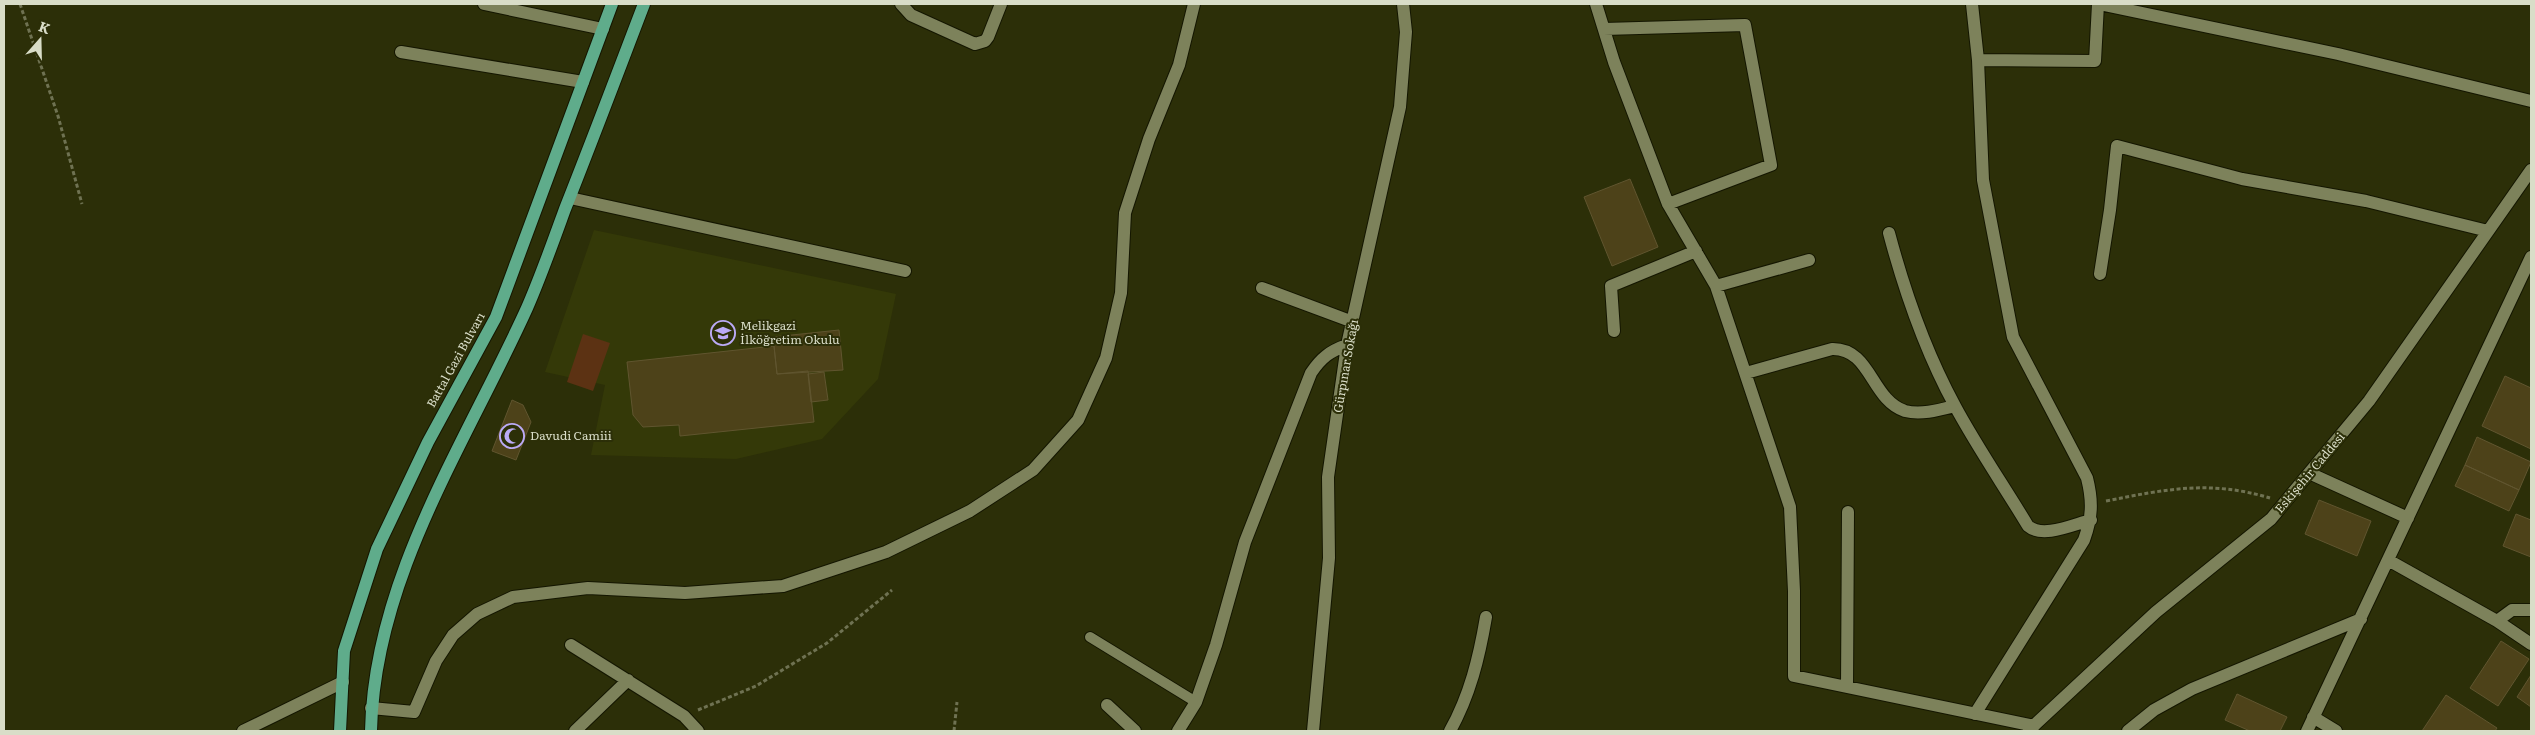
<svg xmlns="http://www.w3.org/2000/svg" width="2535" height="735" font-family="Literata,serif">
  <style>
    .built { fill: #343908 }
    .green { fill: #5c3213 }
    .building { fill: #4d4219; stroke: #60552f }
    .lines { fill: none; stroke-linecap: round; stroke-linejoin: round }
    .service-casing { stroke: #141600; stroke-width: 12 }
    .minor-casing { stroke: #141600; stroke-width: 14 }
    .tertiary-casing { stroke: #141600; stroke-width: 14 }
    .primary-casing { stroke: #141600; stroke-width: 14 }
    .path { stroke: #6f7252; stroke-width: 3; stroke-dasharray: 4 2.5; stroke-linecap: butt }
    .service { stroke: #7d825b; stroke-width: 10 }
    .minor { stroke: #7d825b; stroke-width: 12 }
    .tertiary { stroke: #7d825b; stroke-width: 12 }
    .primary { stroke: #5fac8b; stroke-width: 12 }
    .labels { text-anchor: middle; stroke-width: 4; stroke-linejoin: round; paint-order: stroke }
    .poi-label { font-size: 12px; fill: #d9ddc8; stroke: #2c2f08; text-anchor: start }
    .street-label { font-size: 12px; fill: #d9ddc8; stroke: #2c2f08 }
  </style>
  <rect width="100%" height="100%" fill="#2c2f08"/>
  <path class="built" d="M594 230 896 294 878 379 822 439 736 459 591 455 605 385 545 372Z"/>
  <path class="green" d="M583 334 610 343 593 391 567 382Z"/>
  <path class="building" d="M1630 179 1658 247 1612 266 1584 197Z
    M839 330 843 370 777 374 773 337Z
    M774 346 777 374 808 371 814 422 680 436 679 425 643 427 633 415 627 362Z
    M824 372 828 400 811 402 808 374Z
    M2505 376 2531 388V449L2482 426Z
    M512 400 523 405 531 422 516 460 492 451Z
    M2477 437 2531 462 2519 490 2465 465Z
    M2465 465 2519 490 2509 511 2455 486Z
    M2319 500 2371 521 2357 556 2305 534Z
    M2516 514 2531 520V557L2503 546Z
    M2501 641 2529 659 2498 706 2470 688Z
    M2531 675V707L2517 697Z
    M2237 694 2287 717 2280 731H2250L2225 720Z
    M2446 695 2497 728 2495 731H2422Z"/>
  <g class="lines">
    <defs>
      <path id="service" d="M1090 637 1196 702"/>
      <path id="minor" d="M484 4 603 29
        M901 4 911 15 975 44 985 41 988 37 1001 4
        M1596 4 1614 62 1668 204 1716 286 1790 507 1794 591V676L2034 726
        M1972 4 1978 60 1983 180 2013 337 2087 478C2093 502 2092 518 2084 540L1975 714
        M2099 4 2338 54 2531 101
        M1604 29 1745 25 1771 165 1668 204
        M401 52 583 82
        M1978 60 2095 61 2098 4
        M570 198 905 271
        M1889 233C1905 293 1925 351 1955 406 1977 447 2004 486 2028 526 2043 539 2074 524 2091 520
        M2100 274 2110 210 2117 146 2242 179 2366 201 2488 231
        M1716 286 1809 260
        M1262 288 1353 322
        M1614 331 1611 286 1696 251
        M1746 373 1832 349C1871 348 1871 400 1905 411 1921 415 1939 410 1955 406
        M2309 473 2408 518
        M2388 560 2497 621 2531 644
        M2497 621 2512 610H2531
        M571 645 684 716 698 731
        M1847 687 1848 512
        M1107 705 1135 731
        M2313 717 2336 731
        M2029 730 2156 612 2271 519 2369 401 2531 170
        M243 731 343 682
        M575 731 628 680
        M1178 731 1196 702 1216 645 1245 542 1311 373C1321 358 1330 351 1347 345
        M1313 731 1329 558 1328 477 1347 345 1400 107 1406 32 1403 4
        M1450 731C1470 695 1479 658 1486 617
        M2128 731 2154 710 2192 689 2361 619
        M2307 731 2531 257"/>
      <path id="tertiary" d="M371 708 414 712 436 661 453 635 477 614 513 597 588 588 685 593 783 586 886 552 970 511 1033 470 1078 420 1106 358 1121 293 1125 213 1149 139 1179 65 1194 4"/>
      <path id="primary" d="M340 731 344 651 377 549 428 442 496 317 612 4
        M371 731C374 578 466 443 527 308 541 276 553 242 565 209 592 141 618 72 644 4"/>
    </defs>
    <use href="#service" class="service-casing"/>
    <use href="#minor" class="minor-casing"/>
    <use href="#tertiary" class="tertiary-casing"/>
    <use href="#primary" class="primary-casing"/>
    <path class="path" d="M20 4 58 116 82 204
      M2106 501C2167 489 2210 480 2270 498
      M698 710 756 686 827 643 892 590
      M954 731 957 702"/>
    <use href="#service" class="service"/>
    <use href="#minor" class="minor"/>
    <use href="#tertiary" class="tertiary"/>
    <use href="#primary" class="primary"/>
  </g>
  <defs>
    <symbol id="school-ring" viewBox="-11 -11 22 22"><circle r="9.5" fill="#2c2f08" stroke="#bbaaf6" stroke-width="1.5"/><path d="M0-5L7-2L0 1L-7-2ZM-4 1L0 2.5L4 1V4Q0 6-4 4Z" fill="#bbaaf6"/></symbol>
    <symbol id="mosque-ring" viewBox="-11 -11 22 22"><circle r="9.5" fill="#2c2f08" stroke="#bbaaf6" stroke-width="1.5"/><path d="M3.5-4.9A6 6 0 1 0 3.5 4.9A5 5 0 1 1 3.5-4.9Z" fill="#bbaaf6"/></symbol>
  </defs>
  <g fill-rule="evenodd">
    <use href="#school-ring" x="709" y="319" width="28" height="28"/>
    <use href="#mosque-ring" x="498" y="422" width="28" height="28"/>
  </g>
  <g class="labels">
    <g class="poi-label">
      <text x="740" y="330">Melikgazi<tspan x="740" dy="14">İlköğretim Okulu</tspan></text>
      <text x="530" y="440">Davudi Camiii</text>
    </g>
    <g class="street-label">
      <text transform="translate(456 360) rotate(-61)" y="4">Battal Gazi Bulvarı</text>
      <text transform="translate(1346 366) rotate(-80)" y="4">Gürpınar Sokağı</text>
      <text transform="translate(2310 473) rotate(-50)" y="4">Eskişehir Caddesi</text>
    </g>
  </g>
  <rect width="2535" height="735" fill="none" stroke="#d9ddc8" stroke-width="10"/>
  <g transform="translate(40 40) rotate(20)" stroke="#2c2f08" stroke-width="4" paint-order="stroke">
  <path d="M0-4L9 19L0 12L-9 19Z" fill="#d9ddc8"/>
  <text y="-8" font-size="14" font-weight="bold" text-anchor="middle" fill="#d9ddc8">K</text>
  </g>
</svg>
